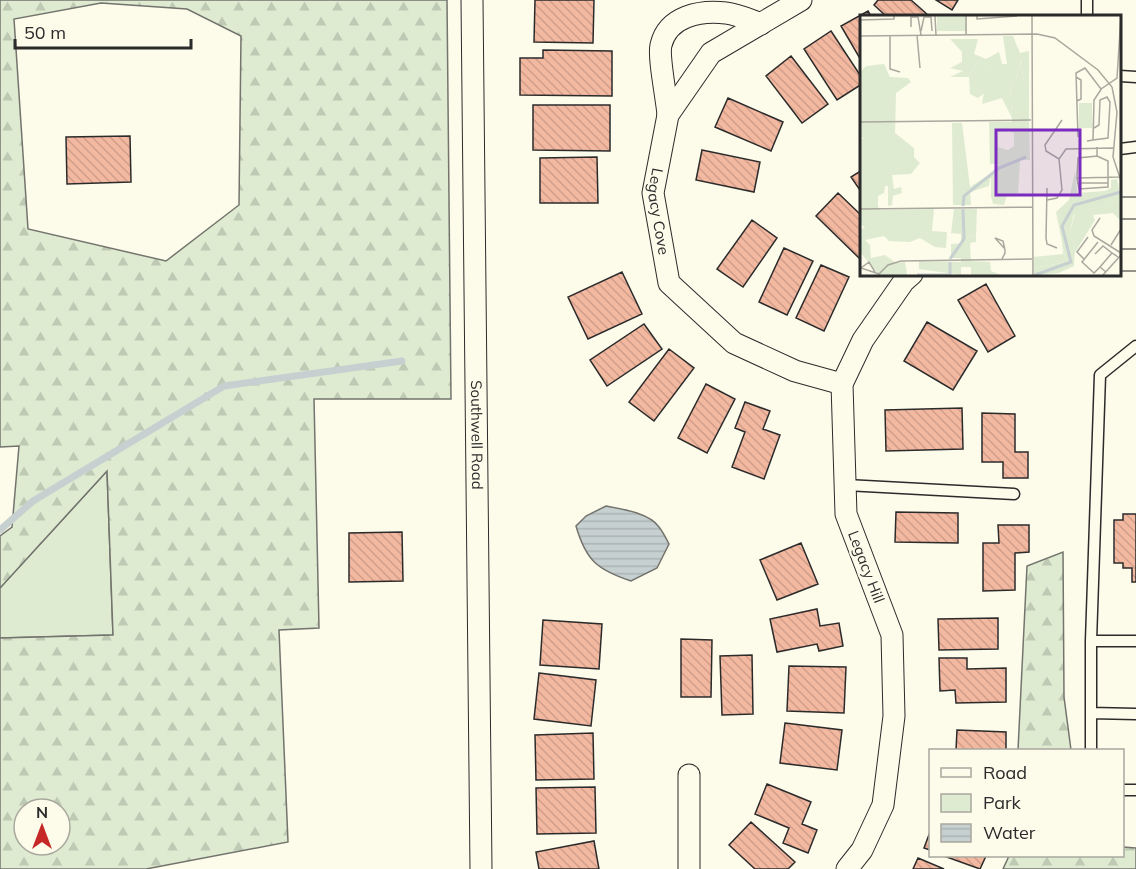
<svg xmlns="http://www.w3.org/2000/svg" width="1136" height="869" font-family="Mulish,sans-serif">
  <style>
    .green { fill: #deebd1; stroke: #74746e; stroke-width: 1.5 }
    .forest { fill: url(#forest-firs); stroke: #74746e; stroke-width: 1.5; fill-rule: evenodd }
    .water { fill: url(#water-rules); stroke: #74746e; stroke-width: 1.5 }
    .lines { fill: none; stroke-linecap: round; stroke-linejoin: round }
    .stream { stroke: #c7d0d0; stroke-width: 7 }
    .building { fill: url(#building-back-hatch); stroke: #2b2b2b; stroke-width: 1.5 }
    .lane-casing { stroke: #2b2b2b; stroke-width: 13 }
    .street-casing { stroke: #2b2b2b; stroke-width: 23 }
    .lane { stroke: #fdfbea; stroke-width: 10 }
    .street { stroke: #fdfbea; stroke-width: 21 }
    .labels { text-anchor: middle; stroke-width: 4.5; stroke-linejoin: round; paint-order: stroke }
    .street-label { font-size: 15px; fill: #2b2b2b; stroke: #fdfbea }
    .inset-river { fill: none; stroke: #c7d0d0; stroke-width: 3 }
    .inset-road { fill: none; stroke: #a9a89e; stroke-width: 1.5 }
    .view { fill: #7b2cbf; fill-opacity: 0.15; stroke: #7b2cbf; stroke-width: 3 }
    .inset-edge { fill: none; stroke: #2b2b2b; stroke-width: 3 }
  </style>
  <defs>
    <pattern id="forest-firs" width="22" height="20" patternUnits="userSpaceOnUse" patternTransform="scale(1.5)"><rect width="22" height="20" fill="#deebd1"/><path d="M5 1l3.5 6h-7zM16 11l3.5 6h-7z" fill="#bfcab4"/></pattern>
    <pattern id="water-rules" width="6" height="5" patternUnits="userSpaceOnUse" patternTransform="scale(1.5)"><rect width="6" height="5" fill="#c7d0d0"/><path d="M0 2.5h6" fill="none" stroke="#abb3b3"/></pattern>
    <pattern id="building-back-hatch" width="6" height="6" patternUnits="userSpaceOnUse" patternTransform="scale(1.5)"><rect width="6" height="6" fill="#f2b8a0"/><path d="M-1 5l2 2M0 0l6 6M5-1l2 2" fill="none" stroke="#d09e8a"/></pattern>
  </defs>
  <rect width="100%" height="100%" fill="#fdfbea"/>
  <path class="green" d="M107 471 113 635 0 638V588Z"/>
  <path class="forest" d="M0 0H447L451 399H314L319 628 279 630 288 842 146 869H0V638L113 635 107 471 0 588V536L12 527 19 446 0 447ZM101 3 187 9 241 36 239 205 166 261 28 229 14 19ZM24 809H60V845H24Z
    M1063 552 1064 697 1071 750H1018L1027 566Z
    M1123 847 1136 848V869H1003L1009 856H1122Z"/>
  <path class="water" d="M606 506C622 509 649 513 659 527 663 532 666 538 669 544L657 568 631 581C598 570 586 561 576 526L586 516Z"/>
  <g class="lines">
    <path class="stream" d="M0 530 33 501 224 386 402 361"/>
  </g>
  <path class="building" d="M535 0H594L593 43 534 42Z
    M878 0H911L929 16H886L874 5Z
    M936 0H958L952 10Z
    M868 11 871 16H862V62L841 26Z
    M831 31 862 78V84L837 100 804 49Z
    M543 50 612 51V96L520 95V58H543Z
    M791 56 828 104 802 123 766 76Z
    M728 98 783 122 771 151 715 127Z
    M533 105H610V151L533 150Z
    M130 136 131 182 67 184 66 137Z
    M702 150 760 162 754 192 696 180Z
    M597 157 598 203H540V158Z
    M862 170V193L851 177Z
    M838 193 862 216V255L859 258 816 216Z
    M752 220 777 238 743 287 717 269Z
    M784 248 813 261 787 315 759 302Z
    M821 265 849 277 824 331 796 318Z
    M622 272 642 314 588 339 568 297Z
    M986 284 1015 336 988 352 958 300Z
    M927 322 977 351 953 390 904 361Z
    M644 324 662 349 607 386 590 360Z
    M669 349 694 368 654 421 629 402Z
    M706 384 735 399 707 453 678 438Z
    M745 402 770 411 763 429 780 435 764 479 732 467 745 432 735 428Z
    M962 408 963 449 886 451 885 410Z
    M982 413 1015 414V452H1028V478H1003V462H982Z
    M896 512 958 513V543L895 542Z
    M1123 514H1136V582H1132V568H1123V563H1114V520H1123Z
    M998 525H1029V552L1015 553V590L983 591V543H999Z
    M402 532 403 581 349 582V533Z
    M801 543 818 584 777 600 760 560Z
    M817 609 820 626 839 623 843 646 819 651 817 644 777 652 770 619Z
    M998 618V649L939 650 938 619Z
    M543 620 602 624 599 669 540 665Z
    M681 639 712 640 711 697H681Z
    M752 655 753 714 722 715 720 656Z
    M939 658H967V669L1006 668V702L956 703 955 690 940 691Z
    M789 666 846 667 844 713 787 711Z
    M539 673 596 680 591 726 534 719Z
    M785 723 842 730 837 770 780 763Z
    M957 730 1006 732V750H956Z
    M593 733 594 779 536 780 535 735Z
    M767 784 811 802 802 824 817 830 808 853 783 843 789 828 755 814Z
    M595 787 596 833 537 834 536 788Z
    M751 822 795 862 788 869H755L729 845Z
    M930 832V850L924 848Z
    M594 841 599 869H539L536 852Z
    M944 856H986L980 869Z
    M918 858 944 869H913Z"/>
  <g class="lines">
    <defs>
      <path id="lane" d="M1087 16V0
        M1120 76 1136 77
        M1120 149 1136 147
        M1136 346 1100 375 1091 641H1136
        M846 485 1014 494
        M1091 641V750
        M1091 713 1136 714
        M1122 790H1136"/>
      <g id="street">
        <path id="s1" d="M472 0 481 869"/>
        <path id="s2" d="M801 0 711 53 668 115 653 193 669 283 734 343 795 371 842 384"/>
        <path d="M668 115C667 100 658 57 661 45 668 16 700 10 726 13 737 14 750 20 761 24"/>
        <path d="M1120 208H1136"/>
        <path d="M1120 260H1136"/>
        <path d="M689 775V869"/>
        <path d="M847 869 862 850 883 805 894 716 892 635 846 514 842 384 863 340 904 281 912 274"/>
      </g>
    </defs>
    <use href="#lane" class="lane-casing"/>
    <use href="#street" class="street-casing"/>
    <use href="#lane" class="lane"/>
    <use href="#street" class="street"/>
  </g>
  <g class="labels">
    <g class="street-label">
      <text dy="5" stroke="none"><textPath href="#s2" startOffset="278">Legacy Cove</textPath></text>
      <text dy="5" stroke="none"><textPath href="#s1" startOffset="435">Southwell Road</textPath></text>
      <text transform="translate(866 567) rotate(69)" y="5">Legacy Hill</text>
    </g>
  </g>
  <g transform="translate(860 15)">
    <rect width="261" height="261" fill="#fdfbea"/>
    <path d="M118 45 128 53 129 63 126 77 118 83 110 79 109 62ZM161 45 164 68 169 74V107H152L150 67 156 64ZM219 88H232V113H219ZM92 108H102L110 172 144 150 145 163H130L129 171 110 177 111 190H93ZM261 185V206L253 198 233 200 235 205 214 239 215 228 209 220 215 198ZM94 194H117L116 222 108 221 105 228H101V219L91 218ZM202 228 206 247 174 253V242L203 239ZM59 246 101 247V260L59 254Z" fill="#deebd1"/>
    <path d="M77 1H107V16H77ZM143 21H153L160 38 169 36V74L164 68 161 45 156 64 150 67 152 103 142 83 122 89 128 53 118 45 109 62H90L103 56 90 53 102 47V37L90 24H118L114 39 126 44 139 37 142 49H147ZM24 49 30 62 48 63 51 67 36 78 35 118 54 133V142L60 148 51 159 32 160 34 174 41 172 42 178 33 181 32 190 28 191V171H25L24 178 18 181V191L20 195 74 194 72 216 87 217 86 233 75 232 60 223 50 227 29 226 24 221 5 225 10 230 11 243 25 240 36 248 45 247 47 260H19L0 237V214L5 213 0 208V124L5 123 0 122V57L6 51ZM129 107H169L170 145H160L158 178 147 180 144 190 133 189 131 181V159L138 149H130ZM150 116 154 118V131L148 135 138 132 137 117ZM215 156 217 178 245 176 251 173V165L257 164 261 185 214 199 209 220 215 228 214 251 199 258 174 260V253L206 247 196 197 209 185ZM108 221 116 222V227L110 228 111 246 130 247 131 256 141 260H111V252H101V243H91V229L105 228Z" fill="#deebd1" fill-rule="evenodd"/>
    <path class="inset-river" d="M103 191 104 181 139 153 166 142M90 244 104 224 103 194M57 260H90V247M175 260 211 247 202 211 214 190 261 177"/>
    <path class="inset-road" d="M75 1 76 20M106 1V20M117 1V4L157 1M172 1 173 260M0 5 34 4V1M51 12V2H58L61 20M61 16 64 2H71L72 16M57 20 60 53M0 21 177 19 195 23 238 55 252 72 257 97 253 142 261 166M30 21V54L40 57M216 62 221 65V84L217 86M0 107 171 105M218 122 216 58 225 53 241 74 257 63 261 1M233 125 248 123 250 87 247 82 240 85 239 110 234 113M227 126 233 125 234 85 242 73M237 132V141L218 143 217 163 259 162M199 144 186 136 185 130 202 105M217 163 219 174 248 172V146L237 141M217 168H248M187 173 186 223 187 229 197 233M187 185 197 183 202 175 199 144 206 134 253 133M0 194 172 192M240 203 232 215 234 221 261 238M238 227 222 247 234 258 240 252M251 230 261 214M235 239 243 231 252 238M142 244 145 238V235L143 226 135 223 145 234M224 244 217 237 228 222M15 257 9 247 1 253 19 259M246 257 240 252 252 238 258 242M18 260 28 250 41 246 172 244M243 260 261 240"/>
    <path class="view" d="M136 115H220V180H136Z"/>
    <rect width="261" height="261" class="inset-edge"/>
  </g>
  <rect x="929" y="749" width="195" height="108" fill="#fdfbea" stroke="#a9a89e" stroke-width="1.5"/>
  <rect x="941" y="768" width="30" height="9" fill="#fdfbea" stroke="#a9a89e" stroke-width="1.5"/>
  <text x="983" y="779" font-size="18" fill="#2b2b2b">Road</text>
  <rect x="941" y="794" width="30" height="18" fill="#deebd1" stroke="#a9a89e" stroke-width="1.5"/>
  <text x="983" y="809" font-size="18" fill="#2b2b2b">Park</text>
  <rect x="941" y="824" width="30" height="18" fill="url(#water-rules)" stroke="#a9a89e" stroke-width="1.5"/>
  <text x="983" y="839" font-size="18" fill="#2b2b2b">Water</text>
  <g transform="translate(42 827)"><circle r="28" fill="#fdfbea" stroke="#a9a89e" stroke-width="1.5"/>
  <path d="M0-4.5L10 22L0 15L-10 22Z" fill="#c62828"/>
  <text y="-9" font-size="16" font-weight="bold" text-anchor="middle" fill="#2b2b2b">N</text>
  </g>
  <path d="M15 39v9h176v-9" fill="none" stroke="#2b2b2b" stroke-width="3"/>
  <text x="24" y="39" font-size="18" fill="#2b2b2b" stroke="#fdfbea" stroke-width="4.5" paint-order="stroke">50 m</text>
</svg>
